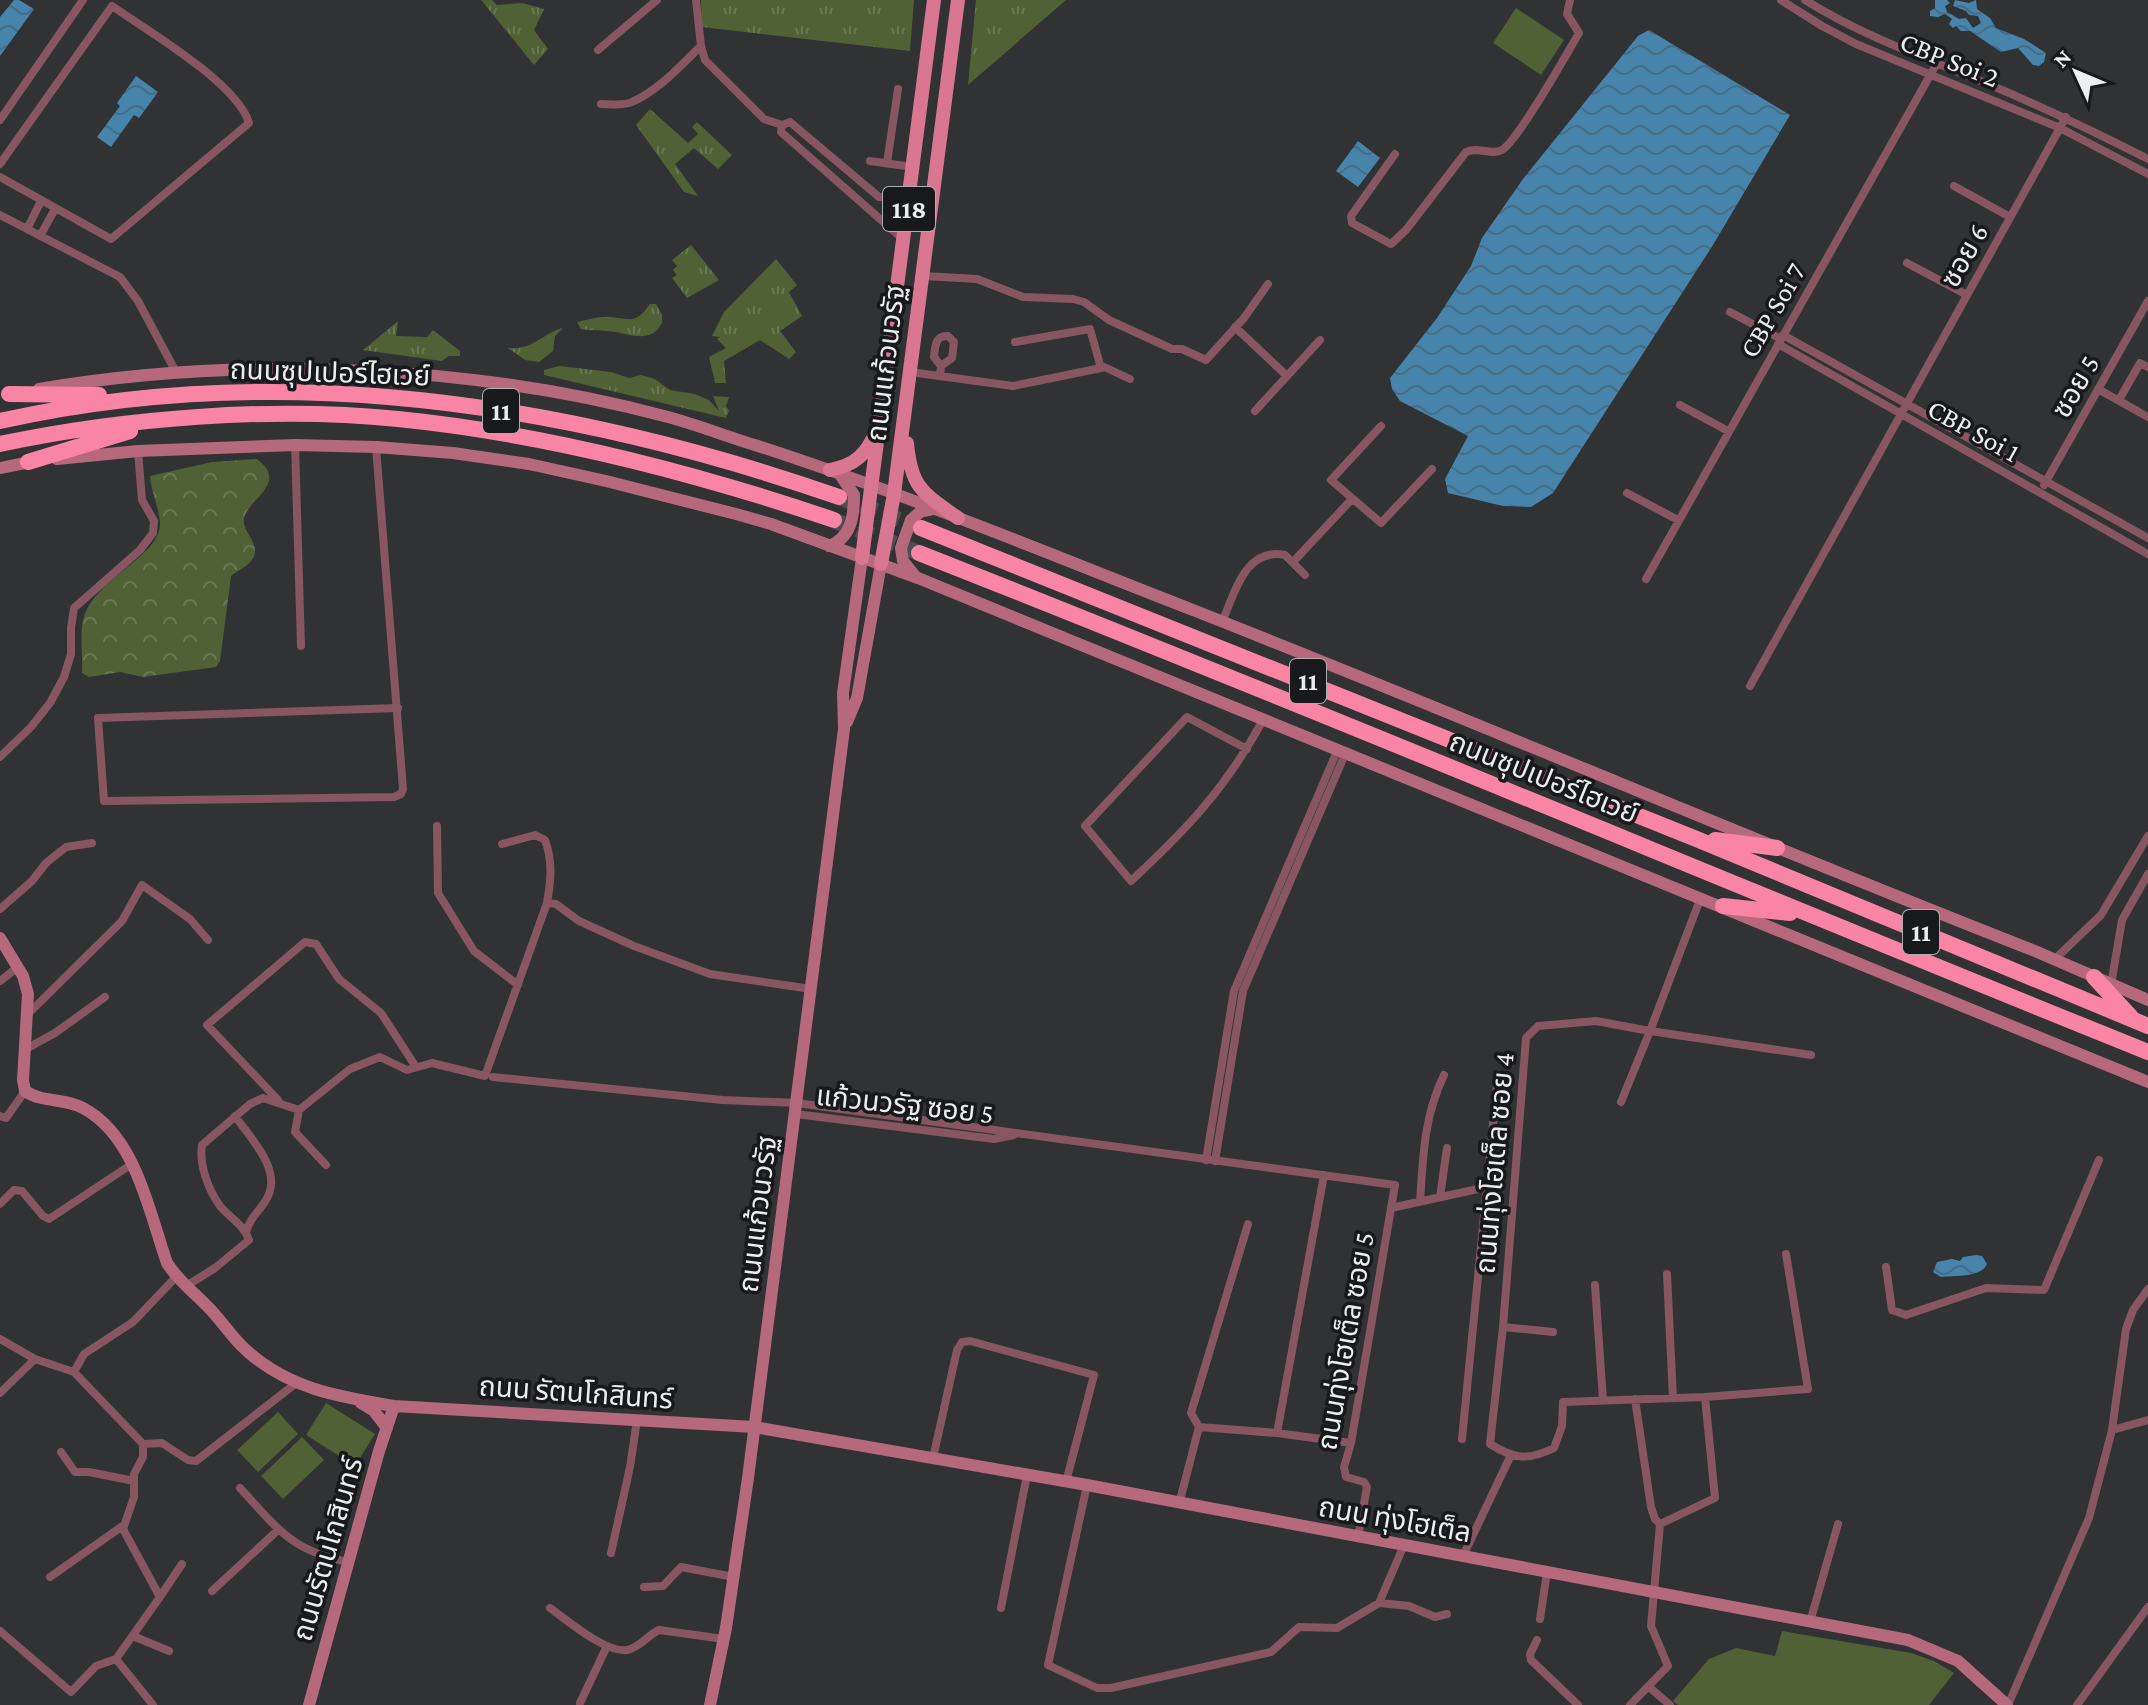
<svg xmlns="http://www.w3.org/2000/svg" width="2148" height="1705" font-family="'Crimson Pro','Noto Sans Thai',serif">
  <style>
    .grass { fill: url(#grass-tufts) }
    .forest { fill: url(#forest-crowns) }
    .garden { fill: #506136 }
    .water { fill: url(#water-waves) }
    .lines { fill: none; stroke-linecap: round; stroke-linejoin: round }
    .highway-tunnel { stroke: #4c4e4f; stroke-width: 16; stroke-dasharray: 16 8; stroke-linecap: butt }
    .street { stroke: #875662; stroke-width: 8 }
    .secondary { stroke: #b6697d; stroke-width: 12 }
    .primary { stroke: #d97792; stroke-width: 14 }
    .highway { stroke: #fa84a5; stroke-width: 16 }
    .labels { text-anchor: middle; stroke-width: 7; stroke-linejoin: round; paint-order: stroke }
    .shield { fill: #18191a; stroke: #acadaf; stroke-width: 2 }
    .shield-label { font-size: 26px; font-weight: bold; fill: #ecedef }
    .street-label { font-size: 28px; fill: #ecedef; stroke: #18191a }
  </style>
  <defs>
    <pattern id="grass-tufts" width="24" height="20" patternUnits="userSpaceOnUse" patternTransform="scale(2)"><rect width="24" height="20" fill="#506136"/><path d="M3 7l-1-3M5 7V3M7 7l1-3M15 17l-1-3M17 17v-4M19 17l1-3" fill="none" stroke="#697853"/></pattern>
    <pattern id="forest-crowns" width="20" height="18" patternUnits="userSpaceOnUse" patternTransform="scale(2)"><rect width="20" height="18" fill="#506136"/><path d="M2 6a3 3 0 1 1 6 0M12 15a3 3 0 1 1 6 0" fill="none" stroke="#697853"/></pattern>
    <pattern id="water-waves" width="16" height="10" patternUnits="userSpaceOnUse" patternTransform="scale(2)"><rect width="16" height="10" fill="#4784ab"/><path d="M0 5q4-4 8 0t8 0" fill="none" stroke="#476c83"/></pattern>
  </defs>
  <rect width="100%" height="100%" fill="#303233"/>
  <path class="grass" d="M481 0H492L497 5 522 3 544 9 534 30 548 49 534 65Z
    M701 0H914L910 51 702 27Z
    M976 0H1066L968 85Z
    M650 109 688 143 698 134 692 127 697 122 732 155 718 169 694 148 675 164 698 196 684 192 636 125Z
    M691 245 719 280 687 298 672 278 677 275 673 270 677 266 672 260Z
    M776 259 797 285 789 292 802 316 780 331 796 352 789 359 760 340 724 361 726 383H715L709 357 726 348 717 339 720 337 712 336 724 312Z
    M650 304H656L662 315V323C650 346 626 332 607 331 598 330 591 331 581 329L577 322C588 320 599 316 610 317 631 319 636 324 650 304Z
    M398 321 396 336 427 337 433 330 460 351V356H449L442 361 363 350Z
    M563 328 555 336 553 351 539 362 525 360 508 348C535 350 542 333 563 328Z
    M559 366 611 372 629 378 641 375 655 379 670 390 695 394 709 400 719 411 713 396 729 397 726 406 729 411 726 418 544 375V370Z"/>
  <path class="forest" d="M257 459C289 483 249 498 244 518 241 532 263 544 252 560 248 566 237 571 231 576L220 661 216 667 143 677 120 672 89 677 82 673C83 656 79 633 84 617 95 579 160 556 160 524 160 510 151 492 150 476L212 462Z"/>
  <path class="garden" d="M1516 8 1564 40 1541 75 1493 43Z
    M326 1403 375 1434 355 1466 306 1435Z
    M278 1412 298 1434 258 1472 237 1450Z
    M302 1437 324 1460 283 1499 261 1476Z
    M1782 1631 1911 1653 1934 1661 1954 1673 1929 1705H1678L1673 1701 1709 1659 1736 1648 1775 1656Z"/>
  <path class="water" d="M14 0H19L34 9 0 56V17Z
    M1935 0H1947L1950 3 1945 6 1947 12 1959 19 1966 18 1973 28 1981 23 1978 16 1969 15 1966 11 1953 6 1955 0 1969 3 1976 0 1977 9 1990 18 1996 28 2024 39 2046 53 2044 62 2039 66 2033 65 2018 48 2001 52 1970 31H1961L1956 26 1953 28 1949 24 1952 19 1945 14 1938 17 1930 16V11L1935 8Z
    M1649 30 1790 115 1713 245 1553 493 1531 507 1503 506 1448 493 1445 479 1468 436 1400 401 1392 389 1390 378 1437 318 1471 266 1482 238 1523 179 1638 36Z
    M136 76 158 92 139 118 134 115 111 147 97 137 120 106 117 103Z
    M1358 141 1380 158 1358 187 1336 171Z
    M1976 1255 1982 1256 1987 1264C1981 1278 1956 1275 1941 1277L1933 1272 1937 1262 1952 1259 1960 1261 1963 1257Z"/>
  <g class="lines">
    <path class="highway-tunnel" d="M839 497 921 528
      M835 521 919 553"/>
    <path class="street" d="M696 0 701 46 705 60 764 119 782 125
      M1781 0 1822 26 1856 44 2060 128 2148 174
      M1805 0C1863 36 1925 58 1988 84 2043 107 2095 132 2148 159
      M598 50 657 0
      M601 104C610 104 624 106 632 102 659 90 679 67 701 46
      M0 120 83 0
      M1395 154 1351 216 1352 223 1391 244 1406 230 1466 152C1479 146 1491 156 1502 150 1519 139 1566 55 1579 33L1567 14 1570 0
      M870 161 913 167
      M887 163 898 89
      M0 164 112 6C148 31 237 83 249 123L111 239 0 177
      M1954 186 2010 217
      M0 215 120 277 138 301 177 374
      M27 229 41 201
      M40 236 55 209
      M904 240 781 132 782 125 790 122 879 197 910 199
      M1907 263 1967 295
      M923 276 977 279 1023 297 1073 299 1084 302 1109 320 1172 349H1182L1206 360 1244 318 1268 284
      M1730 312 1781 339
      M1235 327 1287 376
      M1783 335 2148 538
      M1778 344 2148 554
      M1100 365 1130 379
      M910 372 1013 386 1101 368 1090 329 1015 342
      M940 376 941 366 934 357C935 347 935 335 948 336L954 342 952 358 941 366
      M2098 389 2148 417
      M2119 400 2140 363 2148 367
      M1680 405 1728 431
      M1255 411 1320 340
      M1381 426 1331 480 1381 523 1432 469
      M295 445 301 646
      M376 447 403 789 401 794 394 797 104 801 98 718 398 708
      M2044 485 2148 301
      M1627 493 1678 520
      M1293 562 1352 499
      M1646 579 1937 63
      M1222 622C1235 593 1245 547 1285 555L1305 575
      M1750 686 2066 117
      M1247 749 1187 717 1085 826 1131 881C1187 829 1226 788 1263 720
      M0 757 31 727 50 703 64 677 71 654V628L74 608 140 550 153 533 154 521 142 500 138 451
      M437 826 438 893 474 951 518 985
      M502 844 535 835 545 840C553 862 551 880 547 903
      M1701 897 1650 1031 1596 1021 1538 1026 1526 1038 1503 1327 1490 1444C1514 1459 1528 1461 1554 1448L1562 1426 1563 1402 1705 1397 1808 1389 1786 1254
      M0 909 32 881 46 863 66 847 92 843
      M2054 960 2101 915 2148 836
      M0 981 18 967
      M2111 985 2122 920 2148 874
      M28 1014 122 921 142 885 190 919 208 940
      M24 1050 55 1033 105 997
      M493 1077 723 1100 797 1103 1395 1185 1351 1443 1344 1467 1346 1477 1364 1482 1367 1487 1358 1537
      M278 1100 207 1025 305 942 316 944 339 979 381 1013 416 1067
      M1621 1102 1650 1031 1811 1055
      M299 1110 295 1132 326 1165
      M796 1114 994 1139 1014 1135
      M0 1116 6 1118 25 1091
      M235 1116C251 1139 284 1171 266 1200 259 1212 250 1217 246 1232
      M1206 1160 1234 991 1338 749
      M1215 1161 1243 991 1346 752
      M1440 1197 1447 1148
      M1420 1202C1423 1157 1424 1116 1444 1075
      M0 1204 14 1190 22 1191 43 1216 49 1219 132 1164
      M1391 1208 1487 1187
      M1886 1267 1892 1310 1906 1315 1986 1288 2044 1290 2099 1160
      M1667 1274 1673 1398
      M1595 1285 1603 1400
      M186 1286 215 1268 249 1240C244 1225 230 1218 220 1206 208 1189 199 1165 202 1145L250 1104 263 1098 299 1110 350 1069 380 1057 407 1070 432 1063 485 1076 547 903 556 904 579 921 634 946 710 974 811 989
      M1503 1327 1553 1332
      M0 1339 35 1359 74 1372
      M0 1393 35 1359
      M1199 1427 1277 1433 1351 1443
      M2112 1430 2148 1420
      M1277 1433 1324 1175
      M1462 1439 1498 1074
      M143 1444 162 1443 188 1460 196 1461 295 1384
      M61 1452 75 1472H89L134 1481
      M933 1458 957 1350 962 1342 970 1341 1094 1375 1066 1482
      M1087 1485 1048 1665 1097 1688H1111L1271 1652 1299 1627 1337 1628 1379 1603 1404 1545
      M240 1488C277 1528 292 1552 349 1562
      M1179 1504 1199 1427 1191 1413 1248 1224
      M1660 1524 1715 1498 1705 1397
      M611 1553 630 1467 637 1420
      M1463 1556 1510 1457
      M50 1577 124 1525
      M644 1587 663 1586 681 1567 734 1577
      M212 1591 278 1530
      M160 1597 182 1564
      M1379 1603 1409 1606 1435 1617 1447 1614
      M550 1608C567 1620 605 1653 627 1650 639 1648 648 1635 659 1630L724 1639
      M1001 1608 1027 1475
      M1540 1619 1547 1572
      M1810 1622 1838 1524
      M0 1631 71 1692 96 1666 116 1659
      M133 1636 169 1651
      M1537 1640 1530 1654 1531 1660 1578 1705
      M1648 1686 1670 1705
      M580 1703 607 1646
      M153 1705 116 1659 160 1597 123 1529 134 1497V1474L143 1457V1444L74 1372 84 1354 133 1322 176 1277
      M1630 1705 1668 1666 1651 1626 1660 1524 1655 1519 1651 1507 1635 1399
      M2008 1705 2089 1518 2112 1430 2126 1329 2133 1310 2148 1289
      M2077 1705 2148 1607"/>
    <path class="secondary" d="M39 389C241 355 471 364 668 417 698 425 728 437 758 446 906 494 1049 554 1193 610 1475 721 1753 841 2035 951L2148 1000
      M57 459 138 451 295 445 376 447 453 453 529 464 606 481 736 514 771 524 918 578 2148 1082
      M0 468 35 461
      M829 546C851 538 854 517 854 495L841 476
      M915 576 903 561 901 548 911 520 920 512 934 509
      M847 722 857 698 881 564
      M0 938 23 976 28 994 23 1080 25 1091C42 1103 65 1098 83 1108 136 1136 149 1212 167 1263 178 1281 194 1292 209 1308 222 1321 232 1338 246 1350 288 1389 340 1397 394 1406L754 1427 1087 1485 1908 1640 1958 1661 2007 1705
      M361 1403 374 1411 387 1428
      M309 1705 379 1451 394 1406
      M710 1705 726 1628 748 1478 844 729 843 693 862 558"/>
    <path class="primary" d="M907 443C911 488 923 493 958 518
      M830 470C855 465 866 455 876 432
      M862 558 934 0
      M881 564 894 494 958 0"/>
    <path class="highway" d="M9 394 99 395
      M0 421C281 358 571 404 839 497
      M0 444C123 418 272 406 398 419 547 434 693 472 834 520
      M28 462 130 431
      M921 528 1694 838 2148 1026
      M919 553C1331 715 1738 887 2148 1052
      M1715 840 1777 848
      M1723 906 1790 913
      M2094 977 2131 1017"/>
  </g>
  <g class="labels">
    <g class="shield">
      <rect x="883" y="187" width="52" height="44" rx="6"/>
      <rect x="483" y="389" width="36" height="44" rx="6"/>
      <rect x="1290" y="659" width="36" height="44" rx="6"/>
      <rect x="1903" y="910" width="36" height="44" rx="6"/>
    </g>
    <g class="shield-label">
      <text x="909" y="218">118</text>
      <text x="501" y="420">11</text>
      <text x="1308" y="690">11</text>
      <text x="1921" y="941">11</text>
    </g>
    <g class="street-label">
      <text transform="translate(1950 59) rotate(22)" y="10">CBP Soi 2</text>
      <text transform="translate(1964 255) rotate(-61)" y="10">ซอย 6</text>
      <text transform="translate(1772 310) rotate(-60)" y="10">CBP Soi 7</text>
      <text transform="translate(885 363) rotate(-83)" y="10">ถนนแก้วนวรัฐ</text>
      <text transform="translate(330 372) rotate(2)" y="10">ถนนซุปเปอร์ไฮเวย์</text>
      <text transform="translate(2075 386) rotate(-60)" y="10">ซอย 5</text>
      <text transform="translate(1974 430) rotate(29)" y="10">CBP Soi 1</text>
      <text transform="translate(1544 777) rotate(22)" y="10">ถนนซุปเปอร์ไฮเวย์</text>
      <text transform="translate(905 1104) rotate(6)" y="10">แก้วนวรัฐ ซอย 5</text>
      <text transform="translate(1494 1163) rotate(-85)" y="10">ถนนทุ่งโฮเต็ล ซอย 4</text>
      <text transform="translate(757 1214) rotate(-83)" y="10">ถนนแก้วนวรัฐ</text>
      <text transform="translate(1345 1341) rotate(-80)" y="10">ถนนทุ่งโฮเต็ล ซอย 5</text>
      <text transform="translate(576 1392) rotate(4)" y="10">ถนน รัตนโกสินทร์</text>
      <text transform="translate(1395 1519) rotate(10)" y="10">ถนน ทุ่งโฮเต็ล</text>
      <text transform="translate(327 1549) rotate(-74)" y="10">ถนนรัตนโกสินทร์</text>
    </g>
  </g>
  <g transform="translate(2076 72) rotate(314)" stroke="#18191a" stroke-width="6" paint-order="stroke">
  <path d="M0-6L14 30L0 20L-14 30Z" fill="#ecedef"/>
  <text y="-12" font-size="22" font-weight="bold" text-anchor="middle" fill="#ecedef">N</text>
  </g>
</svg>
